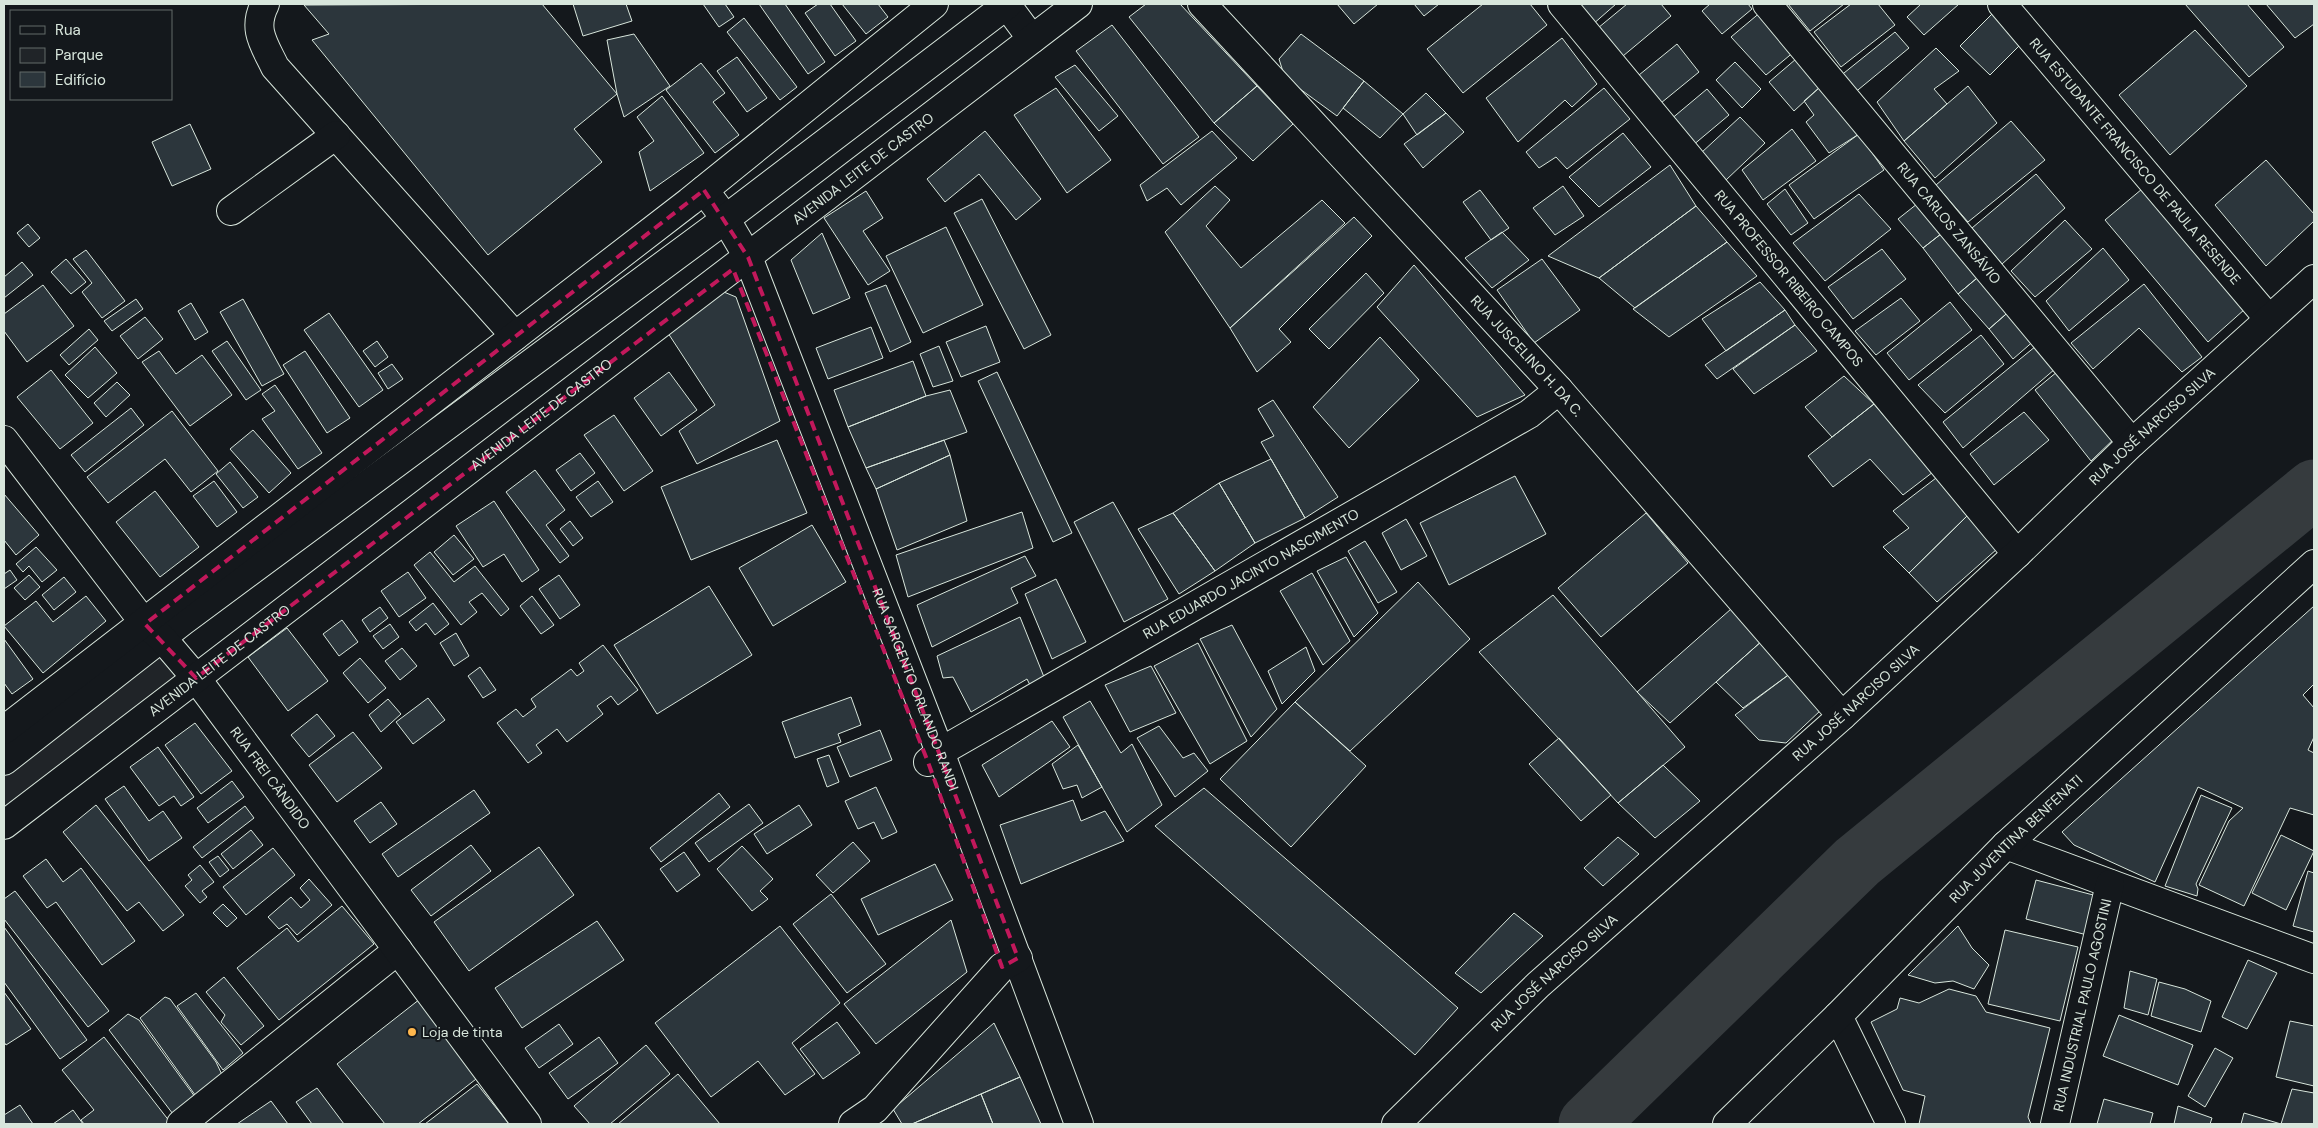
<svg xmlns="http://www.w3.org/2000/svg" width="2318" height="1128" font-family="'DM Sans',sans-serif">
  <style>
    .park { fill: #202428; stroke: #939e99 }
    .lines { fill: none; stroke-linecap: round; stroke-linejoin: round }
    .river { stroke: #363b3e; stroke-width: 59 }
    .building { fill: #2c363c; stroke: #d8e6dc }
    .minor-casing { stroke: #d8e6dc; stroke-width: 30 }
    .major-casing { stroke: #d8e6dc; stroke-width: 30 }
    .highway-casing { stroke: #d8e6dc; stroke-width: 30 }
    .minor { stroke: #14181c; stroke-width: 28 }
    .major { stroke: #14181c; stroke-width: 28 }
    .highway { stroke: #14181c; stroke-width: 28 }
    .marked { fill: none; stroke: #c2185b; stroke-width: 4; stroke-dasharray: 10 6; stroke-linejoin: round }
    .poi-dot { fill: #ffb74d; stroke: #14181c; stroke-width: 2 }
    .labels { text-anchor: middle; stroke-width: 4; stroke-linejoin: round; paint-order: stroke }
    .street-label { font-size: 14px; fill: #d8e6dc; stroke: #14181c }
    .poi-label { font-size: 14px; fill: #d8e6dc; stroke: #14181c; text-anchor: start }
  </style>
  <rect width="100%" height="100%" fill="#14181c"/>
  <path class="park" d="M145 624 196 678 4 819V735Z"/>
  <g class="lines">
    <path class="river" d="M1588 1124 1857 862 2314 489"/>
  </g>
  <path class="building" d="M542 4 617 94 574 129 602 162 488 255 312 40 329 34 304 5Z
    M573 4H626L632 21 583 36Z
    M703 4H725L734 17 719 27Z
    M759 4H785L825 62 808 74Z
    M818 4H830L856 41 835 56 805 13Z
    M842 4H878L888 17 866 34Z
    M1146 4H1180L1257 86 1214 123 1129 17Z
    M1337 4H1378L1354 24Z
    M1414 4H1439L1424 16Z
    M1483 4H1530L1547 25 1463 93 1427 49Z
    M1573 4H1616L1592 25Z
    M1627 4H1661L1671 16 1623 56 1598 28Z
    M1710 4H1748L1752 9 1722 34 1702 11Z
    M1788 4H1844L1810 31Z
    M1851 4H1878L1895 25 1841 67 1814 32Z
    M1921 4H1959L1924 35 1907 17Z
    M2185 4H2247L2284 47 2249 77Z
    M2266 4H2314V24L2295 38Z
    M1762 11 1795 51 1766 75 1731 37Z
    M1992 14 2022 43 1990 75 1960 46Z
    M744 18 797 87 780 100 727 32Z
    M1112 25 1199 137 1163 164 1076 51Z
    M2195 30 2247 86 2170 155 2119 95Z
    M1895 32 1909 48 1853 94 1839 77Z
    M634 34 670 86 624 117 617 94 607 40Z
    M1301 34 1364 81 1337 116 1285 78 1279 59Z
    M1562 38 1597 84 1572 107 1565 100 1518 142 1486 98Z
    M1677 44 1699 72 1661 103 1639 75Z
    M1936 48 1959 71 1934 89 1947 104 1904 141 1877 102Z
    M737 57 767 98 747 112 717 71Z
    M1796 59 1820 87 1794 111 1769 82Z
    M1735 62 1761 89 1742 108 1716 80Z
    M701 63 725 93 713 102 739 135 715 153 666 90Z
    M1075 65 1118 116 1099 131 1055 77Z
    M1364 81 1403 114 1380 138 1343 108Z
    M1257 86 1293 124 1253 161 1214 123Z
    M1968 86 1997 123 1935 178 1904 141Z
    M1820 87 1859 134 1829 153 1806 122 1814 115 1804 101Z
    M1056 88 1111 160 1067 193 1014 115Z
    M1604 88 1630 119 1567 169 1556 157 1539 168 1526 152Z
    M1707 89 1729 115 1692 146 1670 120Z
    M1426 93 1446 113 1417 135 1403 114Z
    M662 96 704 153 650 191 639 152 654 141 637 117Z
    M1446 113 1464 132 1423 168 1404 144Z
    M1740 117 1765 143 1726 180 1701 153Z
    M2011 121 2045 160 1968 222 1936 185Z
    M190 124 211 169 172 186 152 142Z
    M1792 129 1816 161 1763 200 1742 170Z
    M985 131 1041 199 1016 220 979 174 945 202 927 179Z
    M1212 131 1237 158 1181 205 1167 188 1147 201 1140 185Z
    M1623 133 1651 167 1599 207 1569 177Z
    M1859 134 1884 170 1814 219 1789 185Z
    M2266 160 2314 214V221L2266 266 2215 205Z
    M1670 165 1696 206 1599 278 1548 256Z
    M2036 174 2065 208 2002 264 1972 228Z
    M1215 186 1230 200 1206 226 1241 268 1322 200 1345 223 1230 328 1165 232Z
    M1563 186 1584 216 1555 235 1533 208Z
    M1785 189 1808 223 1791 235 1767 204Z
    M2142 189 2245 309 2208 342 2105 220Z
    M1480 190 1509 228 1491 240 1463 202Z
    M866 191 883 218 863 231 890 271 868 285 824 218Z
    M1859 194 1891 229 1825 281 1793 243Z
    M982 199 1051 335 1024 349 954 213Z
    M1922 200 1946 230 1923 248 1898 219Z
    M1696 206 1727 242 1635 308 1599 278Z
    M1354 217 1372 236 1279 329 1291 342 1257 372 1230 328Z
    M2065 220 2092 249 2035 297 2011 271Z
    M28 224 40 238 29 247 17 233Z
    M946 227 983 305 923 333 886 256Z
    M1946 230 1983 273 1958 294 1923 248Z
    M1502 232 1529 260 1492 288 1465 258Z
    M822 233 850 298 813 314 791 260Z
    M1727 242 1757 276 1669 337 1633 309Z
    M2103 248 2129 280 2069 331 2046 301Z
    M1882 249 1906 279 1853 319 1828 287Z
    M86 250 125 301 102 318 82 292 92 283 73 259Z
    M66 259 86 282 71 294 51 272Z
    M1542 259 1580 310 1534 343 1497 290Z
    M22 262 33 275 4 298V277Z
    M1414 265 1525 395 1477 417 1377 307Z
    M1366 273 1384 293 1329 349 1309 329Z
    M1983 273 2013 308 1989 329 1958 294Z
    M1760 282 1785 310 1726 351 1702 319Z
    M2144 284 2202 357 2182 372 2139 328 2093 369 2071 343Z
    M43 285 74 326 27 362 4 331V314Z
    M886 285 911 342 890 352 865 293Z
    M719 290 736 297 780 421 697 464 679 431 715 405 666 330Z
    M1901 298 1920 321 1876 355 1855 331Z
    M136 299 143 309 112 331 104 321Z
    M243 299 284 374 262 386 220 312Z
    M1950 302 1972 330 1909 380 1887 353Z
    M191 303 208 332 195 340 178 311Z
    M2013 308 2036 339 2013 359 1989 329Z
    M1785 310 1795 325 1717 379 1705 365Z
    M329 313 383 390 359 407 304 330Z
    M145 317 163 339 138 359 120 336Z
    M1795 325 1817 351 1754 394 1733 369Z
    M986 326 1000 362 961 377 946 342Z
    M871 327 883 358 828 379 816 348Z
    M89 329 98 340 69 365 60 355Z
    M1981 335 2004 364 1945 413 1918 385Z
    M1380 337 1419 380 1349 448 1313 407Z
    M227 341 261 390 246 400 212 351Z
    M377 341 388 357 375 367 363 351Z
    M939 346 953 381 933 387 920 354Z
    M2036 346 2055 369 1963 448 1943 422Z
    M95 347 117 373 88 398 65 375Z
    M159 351 176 374 202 355 232 395 190 426 142 362Z
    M305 351 350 418 327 433 283 365Z
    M913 361 926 396 848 427 834 390Z
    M392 364 403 379 388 389 378 373Z
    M2063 367 2118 435 2091 461 2035 390Z
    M51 370 93 423 60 449 17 397Z
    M669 372 697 410 661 436 634 398Z
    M997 372 1072 533 1053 542 978 381Z
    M1844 376 1874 404 1832 437 1805 407Z
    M117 382 130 395 106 417 94 403Z
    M275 385 322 453 298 469 262 419 275 411 262 394Z
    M950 390 967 432 866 468 848 427 926 396Z
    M1273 400 1338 497 1305 518 1261 442 1274 436 1258 409Z
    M1874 404 1933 472 1903 495 1870 459 1833 487 1808 456Z
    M131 408 144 425 85 472 71 455Z
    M172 411 218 471 191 492 165 459 108 503 87 477Z
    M2024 412 2049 440 1994 485 1970 454Z
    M614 415 653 471 624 491 584 435Z
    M253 430 291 473 269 493 230 449Z
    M777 440 807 513 691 560 661 487Z
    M944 440 950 455 876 489 866 468Z
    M580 453 595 473 571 491 556 470Z
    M950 455 967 521 897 550 876 489Z
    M1271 459 1305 518 1255 543 1219 483Z
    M230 462 258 497 243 508 216 474Z
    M535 470 565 510 546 525 569 556 560 563 506 492Z
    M1515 476 1546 534 1449 585 1420 523Z
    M1936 478 1967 516 1909 573 1883 547 1909 528 1893 511Z
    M214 481 237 512 217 527 193 496Z
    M598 481 613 502 591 517 576 497Z
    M1219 483 1255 543 1215 571 1173 513Z
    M155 491 199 547 160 577 116 522Z
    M4 494 39 535 16 555 4 540Z
    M494 501 539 570 522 582 504 554 483 567 456 526Z
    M1113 502 1168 599 1124 622 1074 522Z
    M1022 512 1033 548 908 597 896 555Z
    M1173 513 1215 571 1179 594 1138 529Z
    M1646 513 1688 563 1601 637 1558 588Z
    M1967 516 1997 549 1937 602 1909 573Z
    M1406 519 1427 556 1401 570 1382 533Z
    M570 521 583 538 573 546 560 529Z
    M812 525 846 582 773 626 739 568Z
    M454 535 474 559 453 575 434 552Z
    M1365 541 1397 592 1378 603 1348 551Z
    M36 547 57 570 42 582 29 566 23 572 16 564Z
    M430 552 454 582 475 566 509 609 501 616 482 593 469 602 477 612 461 625 414 565Z
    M1025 556 1036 576 1011 588 1018 603 932 647 917 605Z
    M1346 557 1378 613 1354 637 1317 571Z
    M10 570 17 580 4 589V574Z
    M408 572 426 598 399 617 381 591Z
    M1312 573 1350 641 1323 665 1280 591Z
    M29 575 40 587 25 600 14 588Z
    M559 575 580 605 560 619 539 589Z
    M64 577 76 592 54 610 42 595Z
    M1056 579 1086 642 1052 659 1025 594Z
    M1418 582 1470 639 1350 751 1295 702Z
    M709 586 752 655 657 714 614 645Z
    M1553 595 1685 747 1618 803 1479 652Z
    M86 596 106 621 43 673 4 626 36 601 53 622Z
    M532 596 554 625 541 634 520 606Z
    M433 603 449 624 435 635 426 623 416 631 409 622Z
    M2314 606V684L2303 695 2314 708V737L2308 750 2314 753V815L2290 808 2244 906 2199 885 2229 821 2243 808 2198 787 2155 882 2074 845 2062 832Z
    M380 607 388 618 370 632 362 620Z
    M1731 609 1763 640 1670 723 1637 692Z
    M1020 617 1044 677 1031 687 1027 679 971 712 953 677 943 678 937 656Z
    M342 620 358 642 339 656 323 634Z
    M390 624 399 637 383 649 373 636Z
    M1232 625 1277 709 1251 737 1200 639Z
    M287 628 328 681 288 711 248 657Z
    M456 633 469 656 454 666 440 643Z
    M4 639 33 679 12 694 4 683Z
    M1763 640 1791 673 1743 708 1716 682Z
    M1198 643 1247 741 1210 764 1154 666Z
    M603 645 638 690 618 705 611 696 597 706 603 714 567 742 557 729 536 745 542 753 528 763 497 723 516 709 523 717 536 707 531 699 571 669 577 676 584 671 579 663Z
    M1306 647 1315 671 1282 704 1268 671Z
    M402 648 417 666 400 680 385 661Z
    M360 658 386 688 368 703 343 673Z
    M1151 666 1176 713 1130 732 1105 685Z
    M480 667 496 690 483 698 468 676Z
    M1791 673 1821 710 1786 743 1759 740 1735 715Z
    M851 697 861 725 838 734 841 742 795 758 782 722Z
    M428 698 445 720 413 744 396 722Z
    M388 699 401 714 381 732 369 715Z
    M1090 701 1121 753 1132 744 1162 805 1127 832 1063 717Z
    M1295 702 1366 766 1291 847 1220 779Z
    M317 714 335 736 309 757 291 735Z
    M1052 721 1070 747 999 797 982 765Z
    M195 723 232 771 201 794 165 745Z
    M1159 726 1183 758 1194 753 1208 771 1175 797 1137 738Z
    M880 730 892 760 850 777 837 747Z
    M353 732 382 768 337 802 309 765Z
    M1559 738 1611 795 1581 821 1529 764Z
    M1078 745 1102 787 1082 798 1077 785 1063 789 1052 764Z
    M158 747 194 797 181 806 174 796 159 806 130 767Z
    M829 755 839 782 827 787 817 759Z
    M1663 765 1700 801 1655 838 1618 803Z
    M232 781 244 797 208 823 197 808Z
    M124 786 149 821 163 811 182 838 149 861 105 799Z
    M876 787 897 832 882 839 874 822 858 829 845 801Z
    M1204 788 1458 1008 1415 1055 1155 826Z
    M474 790 490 813 398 877 382 854Z
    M719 793 730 807 661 862 650 848Z
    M2201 795 2232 808 2196 884 2198 889 2197 896 2165 886Z
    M1073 800 1081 821 1105 811 1124 841 1021 884 1000 825Z
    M381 802 397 824 370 843 354 821Z
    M749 804 763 823 709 862 695 843Z
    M96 805 184 915 163 931 139 902 127 911 63 832Z
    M799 805 812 825 767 854 754 834Z
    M245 806 254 818 202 858 193 847Z
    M251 830 263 845 233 869 221 854Z
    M2281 835 2314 851 2286 910 2252 893Z
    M1618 837 1639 854 1603 886 1584 868Z
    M853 842 870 861 833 893 816 875Z
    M471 845 491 871 431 916 411 890Z
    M742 846 773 879 760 891 768 899 752 911 717 869Z
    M539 847 574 895 469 971 434 922Z
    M273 848 295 875 246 915 223 887Z
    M684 852 700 875 677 892 660 869Z
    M218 856 229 870 220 877 209 862Z
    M46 859 63 882 81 868 135 941 102 965 56 902 47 908 23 876Z
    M935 864 953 900 878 935 861 899Z
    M200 865 214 882 202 891 207 897 200 903 185 886 192 880 188 875Z
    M2308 871 2314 873V932L2293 926Z
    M309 879 332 905 297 935 287 924 279 929 268 917 291 897 301 908 310 900 300 888Z
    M2036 880 2097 896 2087 935 2026 919Z
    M15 891 109 1011 88 1027 4 919V899Z
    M831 894 886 964 847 993 793 924Z
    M223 904 237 918 227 927 213 913Z
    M342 906 374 944 279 1020 237 968 287 928 298 942Z
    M1514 913 1543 936 1481 993 1455 973Z
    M951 920 967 972 876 1044 844 1004Z
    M597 921 624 960 522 1028 495 988Z
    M780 926 840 1003 792 1043 815 1074 785 1095 758 1061 711 1097 655 1023Z
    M1958 926 1972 948 1989 965 1974 989 1953 981 1935 983 1908 975Z
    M4 927 87 1040 60 1059 4 982Z
    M2005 930 2078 947 2060 1021 1988 1004Z
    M2248 960 2277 973 2247 1029 2222 1017Z
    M2130 971 2157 979 2148 1015 2124 1008Z
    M224 977 264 1026 241 1045 221 1022 225 1015 206 992Z
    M2159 982 2185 989 2211 1001 2201 1032 2151 1016Z
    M1949 989 1976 996 1986 1012 2050 1028 2028 1117 2031 1124H1919L1925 1096 1903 1090 1871 1022 1897 1009 1900 998 1919 1003Z
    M4 992 31 1029 6 1045 4 1042Z
    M196 993 243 1053 223 1070 177 1006Z
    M165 997 170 999 216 1062 224 1079 198 1099 140 1018Z
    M420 999 480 1076 418 1124H385L337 1064Z
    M128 1014 139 1020 198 1101 176 1118 109 1030Z
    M2119 1015 2193 1045 2178 1085 2103 1056Z
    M2290 1021 2314 1026V1086L2276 1077Z
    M837 1022 860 1053 823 1079 800 1049Z
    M994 1023 1020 1077 912 1124H902L893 1109Z
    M559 1024 573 1044 539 1068 525 1048Z
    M104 1037 170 1122 168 1124H84L81 1120 94 1110 62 1070Z
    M599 1037 618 1063 568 1099 549 1073Z
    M646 1045 670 1074 610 1124H590L574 1106Z
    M2215 1048 2233 1058 2205 1107 2188 1096Z
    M678 1074 720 1124H618Z
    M1020 1077 1041 1124H993L981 1094Z
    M477 1084 509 1124H425Z
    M317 1088 344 1124H312L296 1102Z
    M2292 1089 2314 1093V1124H2241L2244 1113 2281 1124Z
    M981 1094 993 1124H912Z
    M2104 1099 2153 1113 2150 1124H2097Z
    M271 1101 288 1124H237Z
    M20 1105 33 1124H4V1115Z
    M2178 1106 2212 1118 2210 1124H2174Z
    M73 1110 83 1124H53Z"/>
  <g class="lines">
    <defs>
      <g id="minor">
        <path d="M265 4C252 29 264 44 275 67L515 336"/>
        <path d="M1006 4 1032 39"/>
        <path id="s1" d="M1202 4 1559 390 1842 716"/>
        <path id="s2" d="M1562 4 2017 554"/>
        <path id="s3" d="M1767 4 2132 443"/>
        <path id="s4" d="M2002 4 2269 319"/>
        <path id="s5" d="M704 190 725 218 748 257 940 752 1079 1124"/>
        <path d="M231 211 336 135"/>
        <path d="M4 440 145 624"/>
        <path d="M4 761 183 621 711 230 1008 4"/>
        <path id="s6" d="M928 762 940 752 1529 414 1559 390"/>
        <path d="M2006 845 2314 959"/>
        <path d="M1838 1016 1891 1124"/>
        <path d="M181 1124 398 950"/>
        <path d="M853 1124 875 1109 1002 967 1018 958"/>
        <path id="s7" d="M1396 1124 1538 985 1842 716 2017 554 2132 443 2314 279"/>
        <path id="s8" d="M1727 1124 1838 1016 2006 845 2314 564"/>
        <path id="s9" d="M2055 1124 2110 884"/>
      </g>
      <g id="major">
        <path id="s10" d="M145 624 162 638 196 678 527 1124"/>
      </g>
      <g id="highway">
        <path d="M4 730 689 202 934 4"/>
        <path id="s11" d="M4 825 1078 4"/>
      </g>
    </defs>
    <use href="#minor" class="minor-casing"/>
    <use href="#major" class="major-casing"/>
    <use href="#highway" class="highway-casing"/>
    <use href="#minor" class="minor"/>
    <use href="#major" class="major"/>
    <use href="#highway" class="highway"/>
  </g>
  <path class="marked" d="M704 190 748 257 1018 958 1002 967 928 762 733 269 196 678 145 624Z"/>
  <circle class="poi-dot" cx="412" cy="1032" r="5"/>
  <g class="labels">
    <g class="street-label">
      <text dy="5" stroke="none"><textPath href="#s4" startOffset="206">RUA ESTUDANTE FRANCISCO DE PAULA RESENDE</textPath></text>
      <text dy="5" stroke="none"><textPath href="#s11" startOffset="1081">AVENIDA LEITE DE CASTRO</textPath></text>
      <text dy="5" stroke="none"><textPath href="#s3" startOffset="285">RUA CARLOS ZANSÁVIO</textPath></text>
      <text dy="5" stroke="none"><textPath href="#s2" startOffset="356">RUA PROFESSOR RIBEIRO CAMPOS</textPath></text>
      <text dy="5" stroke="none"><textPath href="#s1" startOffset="479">RUA JUSCELINO H. DA C.</textPath></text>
      <text dy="5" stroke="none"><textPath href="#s11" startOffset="676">AVENIDA LEITE DE CASTRO</textPath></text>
      <text dy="5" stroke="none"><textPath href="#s7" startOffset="1029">RUA JOSÉ NARCISO SILVA</textPath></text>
      <text dy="5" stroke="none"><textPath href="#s6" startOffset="374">RUA EDUARDO JACINTO NASCIMENTO</textPath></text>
      <text dy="5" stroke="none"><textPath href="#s11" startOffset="271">AVENIDA LEITE DE CASTRO</textPath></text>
      <text dy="5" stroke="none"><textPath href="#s5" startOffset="544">RUA SARGENTO ORLANDO RANDI</textPath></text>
      <text dy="5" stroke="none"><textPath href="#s7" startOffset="624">RUA JOSÉ NARCISO SILVA</textPath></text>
      <text dy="5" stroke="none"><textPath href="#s10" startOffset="199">RUA FREI CÂNDIDO</textPath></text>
      <text dy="5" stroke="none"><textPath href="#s8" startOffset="406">RUA JUVENTINA BENFENATI</textPath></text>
      <text dy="5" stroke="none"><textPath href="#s7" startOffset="219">RUA JOSÉ NARCISO SILVA</textPath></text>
      <text dy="5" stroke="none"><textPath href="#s9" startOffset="122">RUA INDUSTRIAL PAULO AGOSTINI</textPath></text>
    </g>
    <g class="poi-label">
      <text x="422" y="1037">Loja de tinta</text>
    </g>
  </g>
  <rect width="2318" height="1128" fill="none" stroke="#d8e6dc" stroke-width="10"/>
  <rect x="10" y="10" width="162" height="90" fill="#14181c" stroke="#626a69"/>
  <rect x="20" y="26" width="25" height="8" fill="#14181c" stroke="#626a69"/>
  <text x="55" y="35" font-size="15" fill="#d8e6dc">Rua</text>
  <rect x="20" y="48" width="25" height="15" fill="#202428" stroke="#626a69"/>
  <text x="55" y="60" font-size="15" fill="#d8e6dc">Parque</text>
  <rect x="20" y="72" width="25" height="15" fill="#2c363c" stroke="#626a69"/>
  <text x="55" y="85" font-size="15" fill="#d8e6dc">Edifício</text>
</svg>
